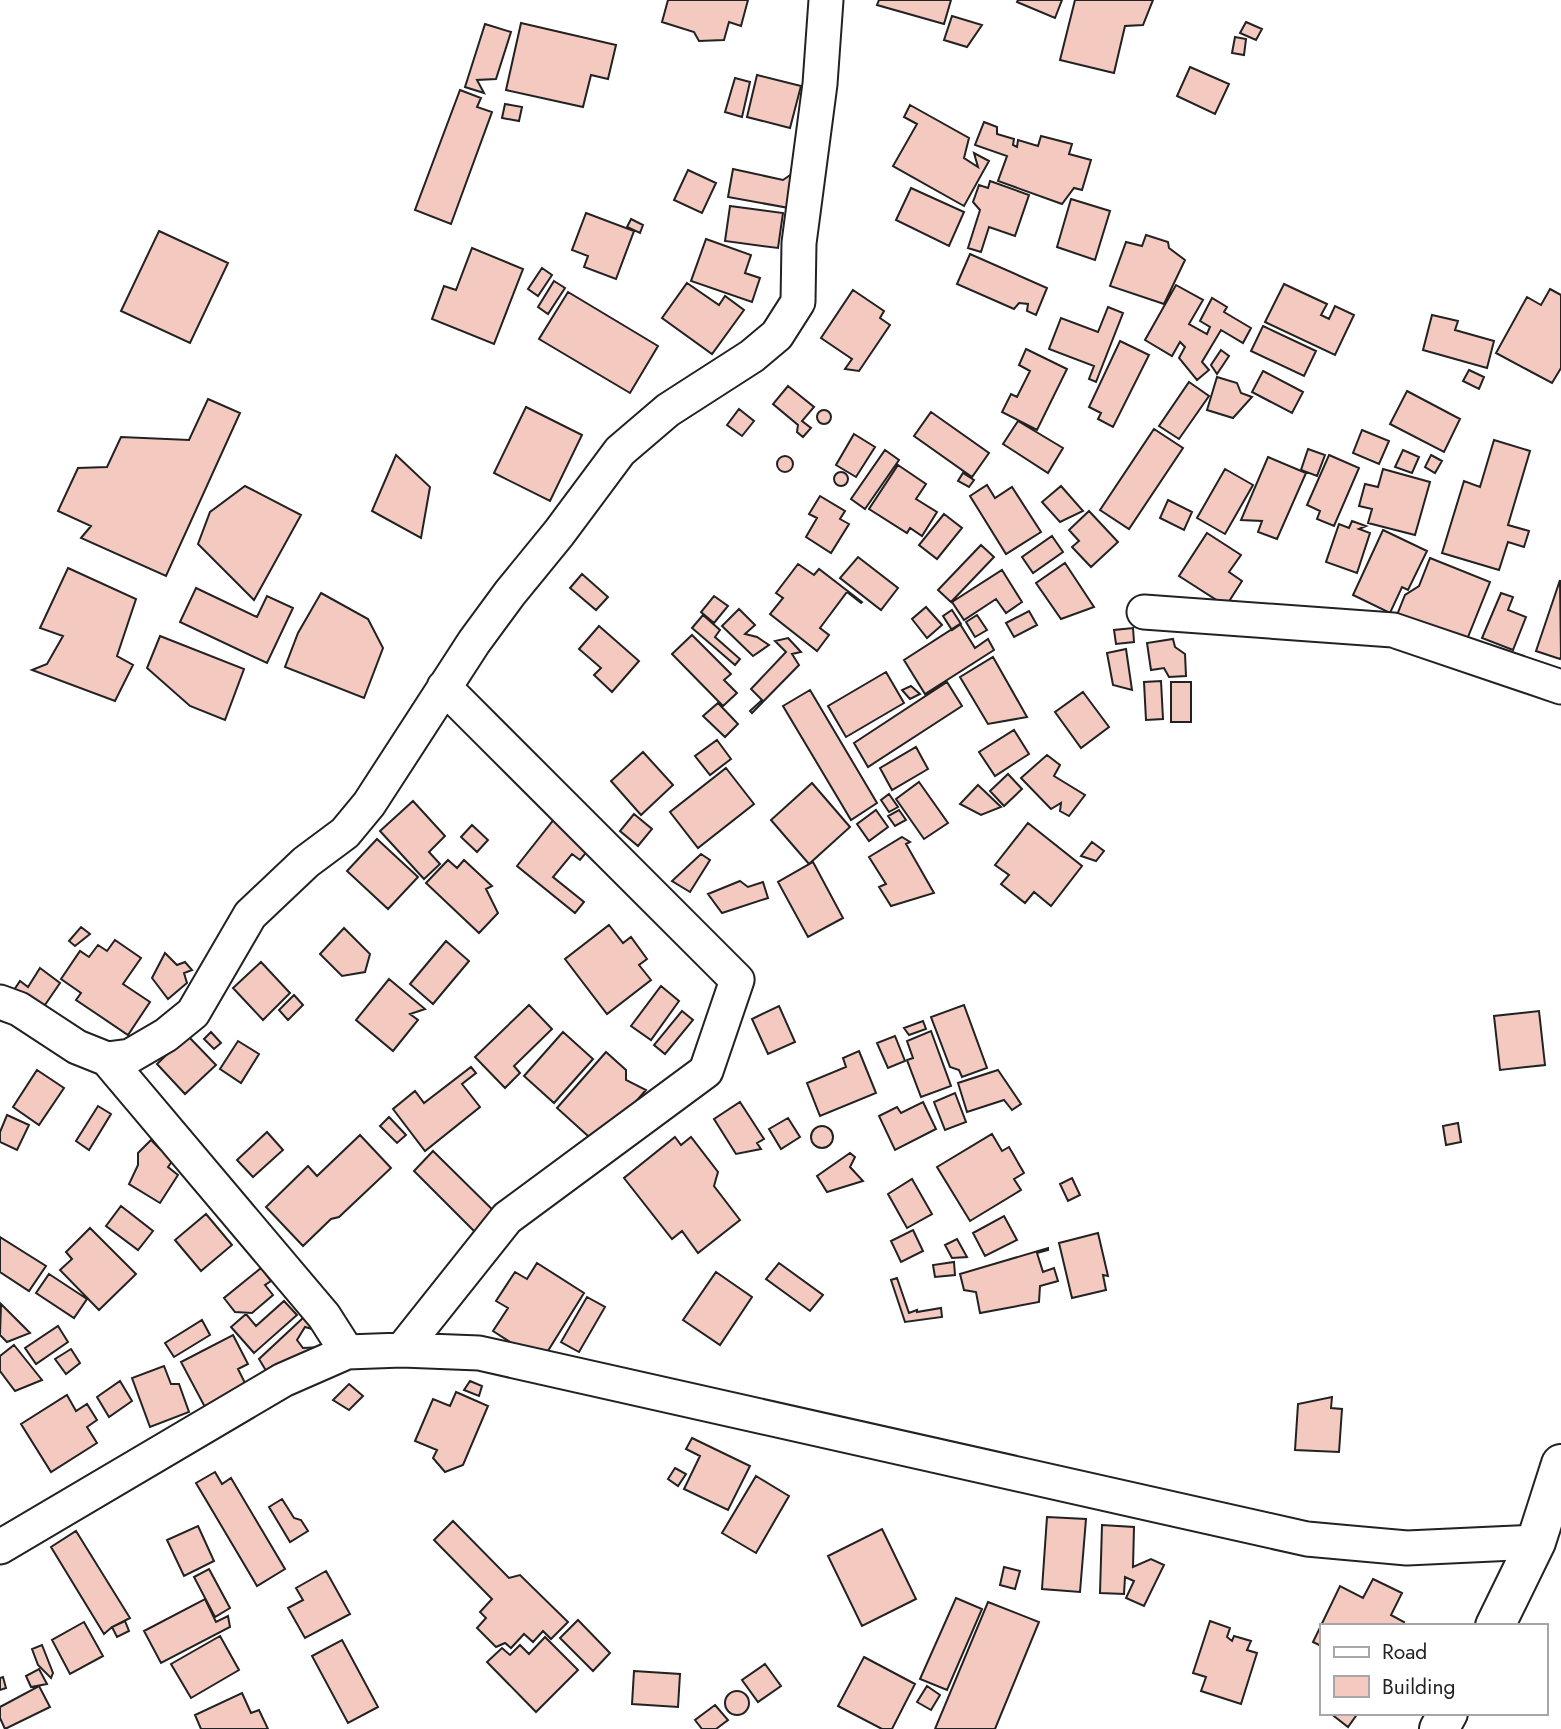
<svg xmlns="http://www.w3.org/2000/svg" width="1561" height="1729" font-family="Jost,sans-serif">
  <style>
    .building { fill: #f3c9c0; stroke: #222; stroke-width: 2 }
    .lines { fill: none; stroke-linecap: round; stroke-linejoin: round }
    .minor-casing { stroke: #222; stroke-width: 37 }
    .tertiary-casing { stroke: #222; stroke-width: 42 }
    .minor { stroke: #fff; stroke-width: 33 }
    .tertiary { stroke: #fff; stroke-width: 38 }
  </style>
  <rect width="100%" height="100%" fill="#fff"/>
  <path class="building" d="M668 0H748L741 26 729 22 724 40 699 41 694 32 662 22Z
    M879 0H951L944 24 877 5Z
    M1018 0H1062L1055 18 1017 2Z
    M1075 0H1153L1143 25 1125 26 1114 73 1060 60Z
    M952 16 982 25 967 47 944 40Z
    M1246 22 1262 29 1256 40 1240 33Z
    M521 23 616 45 608 79 591 75 583 107 506 90Z
    M485 24 511 32 496 79 477 80 484 93 465 87Z
    M1235 37 1246 39 1244 55 1232 53Z
    M1190 67 1229 84 1215 114 1177 96Z
    M757 75 801 86 790 128 747 117Z
    M735 78 750 82 742 117 725 112Z
    M460 90 481 98 477 107 492 112 451 224 415 210Z
    M505 104 522 107 519 121 502 118Z
    M910 105 969 138 964 158 978 167 974 153 989 161 964 206 893 166 917 124 904 117Z
    M984 122 997 127V134L1014 139 1013 145 1017 147 1018 140 1038 146 1041 136 1072 144 1069 154 1091 160 1082 190 1074 188 1062 204 998 181 1007 156 975 145Z
    M733 169 783 180 796 171 789 208 728 197Z
    M688 170 716 183 702 213 674 200Z
    M990 181 1029 195 1015 236 989 227 981 252 968 248 980 210 973 202 979 185 988 188Z
    M911 188 964 212 949 246 896 220Z
    M1071 199 1110 211 1095 260 1057 247Z
    M730 206 783 213 778 248 725 241Z
    M586 213 634 231 616 279 584 267 588 256 572 250Z
    M631 219 643 225 640 233 627 227Z
    M159 231 228 263 190 343 121 311Z
    M1146 235 1168 242 1169 248 1185 260 1164 304 1110 286 1126 242 1142 246Z
    M706 239 751 255 745 273 760 278 752 302 691 281Z
    M472 248 523 269 494 344 432 319 444 286 456 290Z
    M970 254 1047 288 1036 315 1027 311 1028 304 1019 303 1014 309 957 284Z
    M542 268 552 275 538 296 528 289Z
    M554 281 565 288 548 314 538 307Z
    M687 283 719 305 725 296 744 310 712 354 662 318Z
    M1284 284 1327 304 1321 315 1329 319 1335 306 1354 315 1335 355 1265 322Z
    M1176 285 1203 300 1189 324 1207 334 1210 327 1200 321 1212 298 1227 307 1224 312 1251 328 1243 343 1221 330 1202 362 1209 370 1197 380 1179 358 1185 347 1180 342 1172 356 1145 340Z
    M1550 289 1561 295V368L1552 383 1496 353 1527 297 1541 305Z
    M853 290 884 311 880 318 890 325 859 371 845 369 852 359 821 338Z
    M568 292 658 346 630 393 539 339Z
    M1108 307 1123 313 1096 382 1089 379 1094 366 1049 349 1061 318 1098 332Z
    M1432 315 1458 321 1455 330 1494 341 1487 368 1423 350Z
    M1263 326 1316 351 1304 376 1251 351Z
    M1120 341 1149 355 1113 427 1098 419 1101 413 1089 407Z
    M1026 349 1067 369 1037 430 1002 412 1011 394 1017 397 1030 371 1019 365Z
    M1221 350 1229 356 1217 374 1211 365Z
    M1469 370 1484 377 1479 389 1463 381Z
    M1263 371 1303 392 1292 413 1252 392Z
    M1217 377 1237 383 1241 393 1252 397 1233 418 1207 410Z
    M1189 382 1209 396 1179 439 1159 426Z
    M788 386 814 407 802 421 811 428 803 437 797 432 798 425 773 404Z
    M1407 391 1460 419 1444 452 1390 424Z
    M208 399 240 413 166 576 81 538 91 526 58 511 78 468 107 467 121 437 189 440Z
    M526 407 582 435 550 501 494 473Z
    M739 409 754 421 742 436 727 425Z
    M817 417a7 7 0 1 1 14 0a7 7 0 1 1-14 0Z
    M931 412 989 453 972 477 914 436Z
    M1018 421 1063 448 1048 473 1003 444Z
    M1154 429 1183 448 1129 529 1100 510Z
    M1362 430 1389 441 1379 464 1353 453Z
    M854 434 875 447 856 477 836 465Z
    M1494 440 1530 451 1508 525 1529 531 1524 547 1508 542 1499 570 1442 553 1464 481 1480 487Z
    M1308 449 1325 455 1317 476 1301 470Z
    M885 450 899 460 865 509 851 499Z
    M1403 450 1419 457 1412 473 1395 467Z
    M396 455 430 487 421 538 372 511Z
    M1329 455 1359 468 1334 526 1317 519 1320 511 1307 505Z
    M1431 455 1442 461 1435 473 1425 467Z
    M777 464a8 8 0 1 1 16 0a8 8 0 1 1-16 0Z
    M1268 457 1306 473 1277 539 1258 532 1262 521 1241 520Z
    M898 465 926 484 916 499 937 512 922 536 910 528 907 533 869 509Z
    M1225 469 1253 485 1225 534 1197 518Z
    M1383 469 1430 482 1415 535 1368 523 1372 509 1359 506 1365 484 1378 487Z
    M834 479a7 7 0 1 1 14 0a7 7 0 1 1-14 0Z
    M963 473 974 480 969 487 958 481Z
    M987 485 995 498 1012 487 1041 532 1006 554 970 496Z
    M245 486 301 515 254 600 198 544 210 512Z
    M1061 486 1083 511 1060 522 1042 502Z
    M820 496 845 511 840 519 849 524 831 553 806 537 817 518 809 514Z
    M1168 500 1192 512 1184 530 1160 518Z
    M1089 511 1118 542 1091 567 1072 547 1079 541 1069 530Z
    M944 514 962 528 937 559 919 545Z
    M1352 521 1366 526 1359 529 1370 533 1357 573 1326 562 1339 524 1349 528Z
    M1383 530 1427 551 1408 590 1402 587 1390 613 1353 595Z
    M1207 533 1241 555 1229 572 1242 581 1226 606 1179 576Z
    M1052 536 1063 552 1033 573 1022 557Z
    M981 545 994 557 951 602 938 590Z
    M858 557 898 588 881 610 840 578Z
    M1430 558 1490 582 1466 642 1397 615 1405 595 1419 586Z
    M1065 563 1094 607 1061 619 1036 583Z
    M798 564 814 575 819 569 862 602 861 603 847 592 820 628 829 635 817 651 770 614 783 598 776 593Z
    M68 568 136 599 117 656 133 665 115 701 32 670 47 664 63 636 40 628Z
    M1002 570 1022 602 1006 613 996 599 964 620 952 602Z
    M582 574 608 597 596 610 570 588Z
    M1560 580 1561 657 1560 659 1536 651Z
    M196 588 257 617 267 596 293 608 267 663 180 622Z
    M321 593 368 619 383 648 364 698 285 667 298 633Z
    M1501 593 1513 597 1508 610 1526 617 1513 650 1482 638Z
    M714 596 728 606 714 623 701 612Z
    M926 607 942 625 927 638 912 619Z
    M739 609 755 625 745 634 757 637 769 645 753 656 722 626Z
    M952 610 961 624 952 630 943 616Z
    M1029 611 1037 625 1014 637 1006 623Z
    M703 615 720 630 715 637 740 659 735 665 692 628Z
    M977 615 987 630 975 637 966 622Z
    M960 624 975 648 988 639 994 650 925 694 904 660Z
    M599 626 639 661 612 692 594 675 601 668 579 649Z
    M1133 628 1134 642 1116 644 1114 630Z
    M692 635 731 674 724 680 737 693 723 706 672 654Z
    M160 636 244 669 225 720 190 706 147 668Z
    M788 638 801 652 792 654 799 665 752 713 750 711 762 700 751 689 786 652 775 641Z
    M1173 639 1175 647 1185 654 1186 676 1169 677 1164 668 1151 670 1147 643Z
    M1126 649 1132 690 1113 685 1107 653Z
    M993 657 1027 717 988 724 960 677Z
    M886 672 904 703 846 737 828 706Z
    M1161 681 1163 719 1146 720 1144 682Z
    M947 682 962 706 868 767 854 743Z
    M1171 682H1191V722H1171Z
    M911 686 920 694 910 699 902 690Z
    M810 690 877 803 851 820 783 706Z
    M1083 692 1109 727 1081 748 1055 712Z
    M718 703 738 724 725 737 703 716Z
    M1014 730 1029 754 995 776 979 752Z
    M717 740 731 759 710 775 695 756Z
    M916 747 928 769 892 790 880 768Z
    M643 752 673 785 641 815 611 781Z
    M1047 755 1060 765 1054 776 1085 795 1069 816 1060 811 1061 803 1051 809 1021 778Z
    M726 768 754 804 698 848 670 812Z
    M1008 774 1022 789 1004 806 990 791Z
    M919 782 948 823 924 839 896 799Z
    M812 783 850 827 809 864 771 820Z
    M978 785 1001 807 981 815 960 804Z
    M889 794 898 807 889 812 881 800Z
    M413 801 445 836 429 852 440 864 424 879 380 831Z
    M876 810 888 827 869 841 857 824Z
    M899 810 906 820 895 826 888 816Z
    M559 813 595 842 580 860 572 854 553 877 584 902 575 913 517 866Z
    M634 814 652 829 638 846 620 831Z
    M1028 823 1082 866 1051 906 1034 892 1025 903 1001 884 1009 875 995 865Z
    M472 825 488 840 477 852 461 837Z
    M902 837 910 842 906 844 934 893 891 906 879 887 886 884 869 857Z
    M377 839 418 877 388 909 347 871Z
    M1092 842 1104 851 1096 861 1081 856Z
    M701 854 710 860 690 892 672 881Z
    M448 860 457 868 464 860 492 886 486 889 498 913 479 933 426 883Z
    M813 862 843 918 808 937 778 882Z
    M740 881 748 887 763 882 768 898 722 913 708 894Z
    M609 925 623 943 631 937 647 959 639 965 651 980 607 1014 565 959Z
    M81 927 90 934 75 946 69 941Z
    M344 928 370 954 365 972 342 976 320 954Z
    M115 940 141 958 123 984 150 1002 128 1035 76 1000 81 993 61 979 80 951 89 957 98 945 107 951Z
    M446 941 469 961 433 1004 410 984Z
    M165 953 177 965 185 962 192 970 184 973 187 983 168 999 152 978Z
    M261 962 290 993 263 1020 233 988Z
    M40 968 60 983 36 1018 8 999 20 981 28 987Z
    M389 979 425 1009 410 1014 418 1020 393 1051 356 1020Z
    M661 986 679 1001 651 1040 631 1026Z
    M294 995 303 1005 288 1020 279 1010Z
    M529 1005 552 1029 514 1066 520 1073 505 1088 475 1057Z
    M964 1005 987 1068 962 1077 959 1070 950 1067 931 1017Z
    M779 1006 795 1042 768 1054 752 1019Z
    M682 1011 693 1020 665 1054 654 1045Z
    M1539 1011 1545 1065 1500 1070 1494 1016Z
    M923 1021 926 1029 909 1035 904 1028Z
    M931 1031 951 1086 921 1097 907 1060 913 1058 907 1041Z
    M211 1032 221 1043 214 1049 204 1039Z
    M563 1032 593 1059 554 1103 524 1076Z
    M187 1035 216 1065 185 1094 157 1064Z
    M895 1036 905 1061 888 1068 877 1043Z
    M238 1041 259 1054 241 1083 220 1069Z
    M859 1051 876 1093 820 1116 807 1083 846 1067 843 1058Z
    M606 1052 626 1070V1080L646 1090 598 1145 557 1108Z
    M471 1067 476 1073 462 1084 480 1107 425 1151 393 1109 415 1091 424 1103Z
    M37 1070 64 1088 39 1125 13 1107Z
    M998 1070 1021 1104 1012 1110 1004 1100 967 1112 958 1083Z
    M955 1093 966 1122 945 1130 934 1102Z
    M740 1102 764 1139 757 1143 761 1149 736 1154 714 1119Z
    M923 1102 936 1129 895 1150 879 1116 897 1107 901 1113Z
    M98 1106 111 1114 89 1150 76 1141Z
    M7 1115 29 1125 17 1150 0 1142V1132Z
    M389 1117 406 1135 397 1143 380 1126Z
    M788 1118 800 1137 781 1149 769 1129Z
    M1458 1123 1461 1142 1446 1145 1443 1126Z
    M811 1137a11 11 0 1 1 22 0a11 11 0 1 1-22 0Z
    M267 1132 283 1150 253 1177 237 1160Z
    M992 1134 1002 1151 1009 1147 1024 1173 1014 1179 1021 1190 970 1221 937 1167Z
    M360 1135 391 1168 339 1217 331 1219 303 1246 266 1207 308 1166 317 1176Z
    M675 1137 681 1145 691 1137 718 1172 714 1186 740 1220 698 1253 682 1231 672 1239 624 1178Z
    M165 1139 179 1152 168 1167 178 1175 160 1203 129 1184 138 1165V1153L151 1140 160 1149Z
    M433 1151 501 1218 482 1239 414 1171Z
    M850 1153 855 1157 850 1167 863 1181 827 1192 817 1176Z
    M1072 1178 1080 1195 1068 1201 1060 1184Z
    M912 1179 932 1214 907 1228 888 1194Z
    M121 1206 153 1231 138 1250 106 1226Z
    M206 1214 232 1245 201 1271 175 1240Z
    M1004 1216 1017 1240 985 1256 973 1233Z
    M90 1228 136 1274 99 1310 60 1270 72 1259 66 1252Z
    M913 1230 923 1251 901 1262 891 1241Z
    M1098 1233 1108 1276 1103 1275 1106 1290 1072 1298 1059 1243Z
    M0 1237 46 1266 29 1291 0 1272Z
    M957 1239 967 1257 952 1258 945 1245Z
    M1048 1248V1250L1037 1253 1043 1272 1054 1268 1058 1281 1040 1286 1039 1302 980 1313 976 1292 964 1290 960 1274Z
    M954 1262 955 1275 935 1277 933 1265Z
    M537 1263 584 1293 541 1362 493 1331 508 1308 496 1301 515 1272 527 1279Z
    M779 1263 823 1295 810 1311 766 1279Z
    M261 1268 271 1281 265 1285 273 1295 252 1313 235 1312 224 1298Z
    M716 1272 752 1297 720 1345 683 1320Z
    M49 1274 87 1299 74 1318 36 1293Z
    M897 1278 909 1313 917 1310V1312L941 1308 942 1317 905 1322 891 1280Z
    M587 1297 605 1307 579 1352 561 1342Z
    M284 1301 297 1315 254 1353 231 1327 246 1314 256 1326Z
    M1 1304 30 1333 7 1342 0 1335Z
    M304 1317 320 1326 312 1329 305 1327 297 1340 303 1348 322 1347 271 1379 259 1359Z
    M202 1320 210 1335 174 1357 165 1343Z
    M58 1326 68 1342 36 1364 25 1348Z
    M233 1335 248 1364 238 1369 247 1387 206 1409 181 1362Z
    M14 1345 42 1380 15 1391 0 1371V1356Z
    M71 1349 80 1363 66 1374 55 1359Z
    M164 1366 171 1384H179L189 1412 150 1427 132 1378Z
    M120 1381 132 1401 109 1417 97 1397Z
    M470 1381 482 1386 479 1396 464 1390Z
    M349 1384 363 1396 349 1410 333 1400Z
    M456 1392 488 1406 463 1465 445 1472 433 1458 437 1450 415 1441 433 1399 450 1406Z
    M67 1395 76 1411 87 1404 97 1420 87 1427 97 1443 51 1472 21 1424Z
    M1332 1397 1331 1408 1342 1409 1339 1452 1295 1450 1298 1404Z
    M692 1438 750 1466 728 1510 684 1489 700 1456 686 1449Z
    M675 1468 686 1474 678 1486 668 1479Z
    M215 1472 222 1484 231 1478 285 1569 257 1586 196 1483Z
    M756 1476 789 1496 756 1553 722 1533Z
    M282 1499 294 1518 301 1520 308 1531 290 1542 269 1507Z
    M1047 1517 1086 1519 1080 1592 1042 1589Z
    M453 1521 509 1578 520 1575 568 1622 551 1639 543 1631 533 1642 524 1634 511 1648 505 1643 496 1647 477 1628 486 1618 480 1612 492 1599 434 1540Z
    M1102 1525 1134 1527 1133 1567 1151 1559 1164 1565 1144 1606 1126 1598 1134 1581 1125 1577 1124 1594 1100 1593Z
    M198 1526 214 1561 184 1576 167 1540Z
    M882 1529 916 1599 862 1626 828 1556Z
    M76 1531 130 1618 112 1627 104 1634 51 1547Z
    M1004 1567 1020 1571 1015 1589 1000 1585Z
    M209 1569 230 1608 215 1617 194 1577Z
    M326 1571 350 1614 305 1638 288 1608 303 1600 296 1588Z
    M1373 1579 1402 1593 1391 1615 1404 1622 1401 1626H1321V1646L1313 1642 1340 1586 1363 1598Z
    M956 1598 982 1609 947 1690 920 1679Z
    M205 1599 216 1622 228 1616 230 1627 161 1663 144 1631Z
    M988 1602 1039 1622 995 1729H935Z
    M578 1620 610 1653 593 1671 560 1638Z
    M125 1621 129 1631 117 1637 112 1627Z
    M1210 1621 1230 1628 1227 1637 1232 1641 1234 1636 1251 1641 1247 1650 1257 1653 1241 1704 1201 1691 1206 1677 1193 1673Z
    M84 1622 103 1656 70 1674 52 1640Z
    M220 1636 239 1670 191 1698 171 1664Z
    M545 1637 578 1670 536 1712 487 1662 502 1648 510 1655 520 1645 529 1654Z
    M342 1640 378 1707 348 1723 312 1656Z
    M42 1645 53 1673 51 1678 38 1665 32 1649Z
    M864 1657 915 1684 892 1729H882L838 1706Z
    M765 1664 781 1686 758 1702 742 1680Z
    M39 1669 47 1684 31 1687 26 1676Z
    M634 1671 680 1674 678 1707 632 1704Z
    M3 1677 6 1688 0 1690V1678Z
    M39 1686 50 1707 5 1729 0 1718V1707Z
    M927 1686 940 1695 931 1710 917 1702Z
    M725 1703a12 12 0 1 1 24 0a12 12 0 1 1-24 0Z
    M242 1693 251 1713 259 1710 268 1729H201L195 1715Z
    M715 1705 728 1720 716 1729H702L695 1720Z
    M1330 1713H1358L1348 1727Z"/>
  <g class="lines">
    <defs>
      <path id="minor" d="M1144 612 1393 630 1561 687
        M0 1002 19 1009 77 1047 107 1059 130 1056 166 1035 193 1013 250 915 306 862 345 833 369 804 474 642 510 593 559 533 620 451 668 410 752 356 777 335 798 302 799 243 820 84 826 0
        M107 1059 324 1316 347 1352
        M402 1350 507 1218 706 1071 737 980 444 687
        M0 1547 283 1380 347 1352 402 1350 479 1353 1307 1539 1407 1548 1536 1542"/>
      <path id="tertiary" d="M1495 1626 1536 1542 1561 1464
        M1439 1729 1448 1713"/>
    </defs>
    <use href="#minor" class="minor-casing"/>
    <use href="#tertiary" class="tertiary-casing"/>
    <use href="#minor" class="minor"/>
    <use href="#tertiary" class="tertiary"/>
  </g>
  <rect x="1320" y="1624" width="228" height="91" fill="#ffffff" stroke="#a7a7a7" stroke-width="2"/>
  <rect x="1334" y="1647" width="35" height="10" fill="#ffffff" stroke="#a7a7a7" stroke-width="2"/>
  <text x="1382" y="1659" font-size="21" fill="#222222">Road</text>
  <rect x="1334" y="1676" width="35" height="21" fill="#f3c9c0" stroke="#a7a7a7" stroke-width="2"/>
  <text x="1382" y="1694" font-size="21" fill="#222222">Building</text>
</svg>
